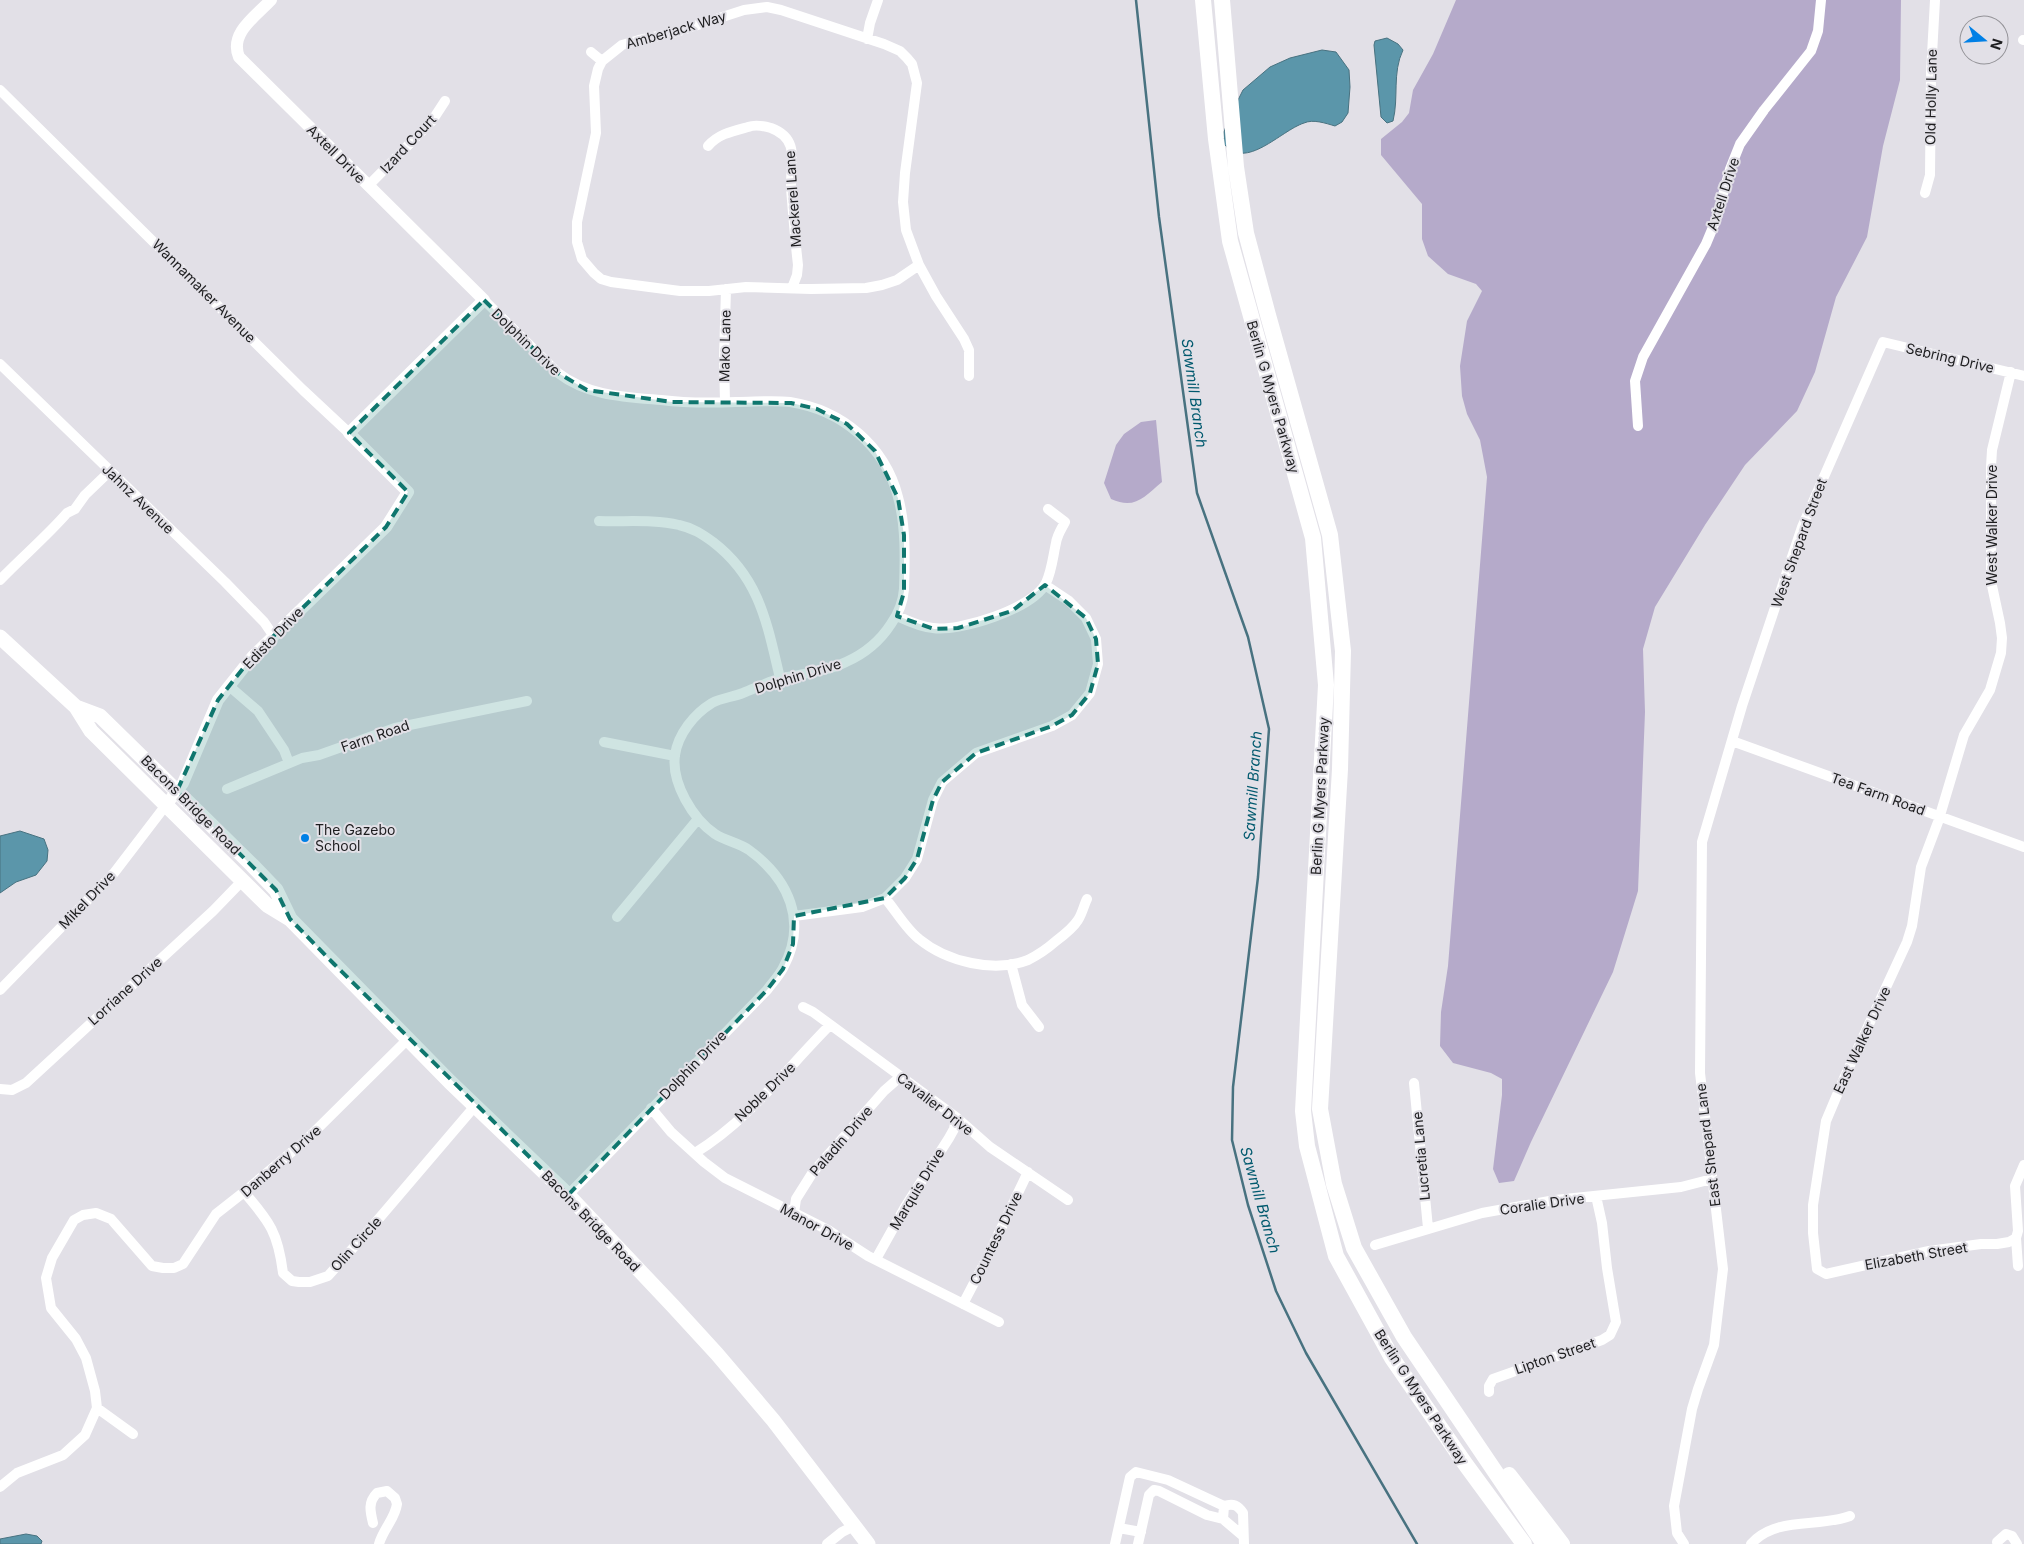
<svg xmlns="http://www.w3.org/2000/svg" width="2024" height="1544" font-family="Inter,sans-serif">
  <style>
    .green { fill: #b5aaca }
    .water { fill: #5b96aa; stroke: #487280 }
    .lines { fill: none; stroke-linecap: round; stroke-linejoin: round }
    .stream { stroke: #487280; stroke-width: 2.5 }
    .minor { stroke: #fff; stroke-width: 10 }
    .tertiary { stroke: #fff; stroke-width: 12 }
    .secondary { stroke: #fff; stroke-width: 15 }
    .primary { stroke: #fff; stroke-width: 16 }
    .marked { fill: #0f766e; fill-opacity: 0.2; stroke: #0f766e; stroke-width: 4; stroke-dasharray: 10 6; stroke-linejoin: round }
    .poi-dot { fill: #0080e6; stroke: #e2e0e7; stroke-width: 2 }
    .labels { text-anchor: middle; stroke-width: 4; stroke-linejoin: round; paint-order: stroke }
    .street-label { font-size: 14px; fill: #1d1d1f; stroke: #e2e0e7 }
    .poi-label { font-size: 14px; fill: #1d1d1f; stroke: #e2e0e7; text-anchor: start }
    .water-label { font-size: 15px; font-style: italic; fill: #00596e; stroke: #e2e0e7 }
  </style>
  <rect width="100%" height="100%" fill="#e2e0e7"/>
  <path class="green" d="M1456 0H1901L1900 80 1883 146 1867 237 1836 297 1815 372 1797 411 1745 465 1705 525 1655 607 1643 649 1645 712 1638 891 1613 972 1531 1142 1514 1181 1499 1183 1493 1169 1502 1095V1079L1491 1073 1453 1063 1440 1046 1441 1012 1448 966 1487 477 1480 440 1467 414 1462 396 1460 366 1467 321 1482 291 1476 284 1448 274 1428 256 1422 239V204L1381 155V139L1402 122 1409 113 1413 90 1433 54Z
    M1156 420 1162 482C1144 497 1135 510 1111 499L1104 483 1116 445 1124 434 1141 422Z"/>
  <path class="water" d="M1387 38 1398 44 1403 50C1392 73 1399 97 1393 121L1387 123 1381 117 1374 45 1375 41Z
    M1322 50 1336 52 1349 70 1350 87 1348 113 1342 122 1335 126C1325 123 1313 119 1304 123 1280 131 1246 171 1224 144V132L1228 120 1243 90 1270 67 1290 58Z
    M20 831 44 839 48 850 47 861 36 875 16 882 0 893V836Z
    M26 1534 37 1536 42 1541 41 1544H0V1539Z"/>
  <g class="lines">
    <path class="stream" d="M1136 0 1159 217 1197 493 1248 637 1269 729 1258 877 1233 1087 1232 1140 1248 1205 1276 1291 1306 1353 1417 1544"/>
    <path class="minor" d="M867 39 870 23 878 0
      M2023 40H2024
      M591 52 602 61
      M0 90 303 390 349 433
      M708 146C718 134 733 131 748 127 756 124 764 126 771 128 801 139 790 164 791 188 793 213 795 239 798 265L797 275 792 288
      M368 186 432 121 445 101
      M1925 193 1930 175 1931 73 1935 0
      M919 265 897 280 882 285 866 288 811 289 746 287 709 291H680L611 282 601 279 594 273 582 259 577 242V222L596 133 594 86 598 69 602 61 622 45 639 40 673 33 744 10 767 7 781 10 884 44 900 51 907 58 912 64 917 83 905 173 903 202 906 230 919 265 936 296 964 339 969 350V376
      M484 300 558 373C588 396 624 397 661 400 685 403 711 403 736 402 754 402 773 400 790 402 842 410 885 446 898 497 906 526 905 559 904 589 903 602 899 613 891 624 880 641 864 654 846 662 826 672 804 673 783 678 769 681 756 688 743 693 733 697 721 698 712 703 694 714 678 734 675 755 671 783 693 819 715 834 726 841 739 843 749 850 789 879 808 922 783 968 779 976 772 983 767 990L568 1195
      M0 364 225 582 264 622 273 635
      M2011 372 1992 450 1991 467V581L2000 623 2002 638 2001 653 1990 690 1964 735 1938 822 1921 867 1912 926 1907 942 1845 1076 1826 1121 1813 1205V1233L1817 1269 1826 1274 1929 1251 1981 1244H1997L2009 1242 2016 1238
      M725 402 724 358 726 289
      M1638 426 1635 381 1643 357 1706 244 1716 220 1730 169 1740 144 1764 110 1811 51 1818 31 1821 0
      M599 521C625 522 654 519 679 525 693 528 702 534 713 542 760 578 767 624 780 678
      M0 580C22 557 46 537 67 513L75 509 85 495 109 472
      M897 616C908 621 920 627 933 628 959 632 1033 609 1046 583 1052 570 1053 556 1056 543 1057 535 1062 528 1065 522L1048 509
      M229 686 258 711 284 750 289 763
      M1732 741 2024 847
      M604 742 675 756
      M227 789 302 758 319 755 395 728 527 701
      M885 898C896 911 906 929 919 939 947 962 994 973 1028 960 1038 955 1048 948 1056 941 1064 935 1073 928 1078 920 1082 914 1084 905 1087 899
      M794 916 862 907 885 898 905 878 917 859 933 800 942 782 976 753 1052 726 1072 715 1090 693 1098 664 1096 639 1086 618 1069 601 1045 585
      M617 917 698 819
      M1011 964 1022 1005 1039 1027
      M0 990 114 873 166 805
      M803 1007 813 1012 956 1117 990 1147 1068 1200
      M1414 1083 1428 1228
      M0 1089 12 1090 26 1083 213 911 243 880
      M651 1108 671 1132 704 1162 725 1178 828 1230 868 1256 999 1322
      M695 1153C748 1121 787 1068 830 1025
      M244 1192C270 1222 278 1233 283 1273L292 1281 299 1282H310L328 1276 370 1229 475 1106
      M794 1213 796 1199 813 1172 884 1091 900 1077
      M1375 1245 1482 1213 1555 1200 1681 1187 1712 1179
      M876 1259 905 1207 949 1138 954 1129 956 1117
      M2018 1266 2016 1238 2018 1231 2015 1186 2024 1165
      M963 1304 987 1258 1028 1172
      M1489 1392V1386L1493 1379 1602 1340 1610 1335 1616 1322 1607 1268 1602 1223 1596 1196
      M133 1434 97 1408 95 1391 86 1358 76 1339 51 1308 46 1278 52 1258 74 1220 83 1215 96 1213 111 1219 152 1266 163 1268H174L183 1264 216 1214 244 1192 306 1140 408 1039
      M0 1487 17 1473 63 1455 85 1435 97 1408
      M373 1523C370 1511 368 1502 377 1493L387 1491 395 1498 397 1504C395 1519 383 1529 379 1544
      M1119 1528 1141 1532
      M1243 1536 1223 1519 1224 1506C1233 1503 1238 1505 1243 1513L1244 1544
      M1997 1542 2006 1534 2012 1536 2017 1544
      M827 1544 842 1532 854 1526
      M1115 1544 1130 1477 1136 1472 1168 1480 1224 1506
      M1138 1544 1149 1495 1154 1490 1159 1491 1207 1515 1223 1519
      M1684 1544 1677 1533 1674 1506 1692 1409 1698 1389 1714 1345 1723 1269 1700 1073 1702 842 1742 706 1802 527 1883 342 2024 376
      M1751 1544C1776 1516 1818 1528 1850 1516"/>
    <path class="tertiary" d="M166 805 183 783 218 700 253 656 386 527 408 492 349 433 484 300 239 57C229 33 256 16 271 0"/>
    <path class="secondary" d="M0 637 76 707 91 731 267 905 290 919 450 1082 568 1195 673 1306 717 1354 773 1420 868 1544
      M76 707 100 716 252 865 276 890 290 919"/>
    <path class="primary" d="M1203 0 1216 139 1230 241 1313 538 1326 685 1303 1111 1307 1146 1336 1256 1392 1358 1466 1465 1524 1544
      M1222 0 1236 167 1246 233 1268 315 1330 535 1343 651 1340 769 1320 1109 1334 1184 1354 1248 1404 1337 1544 1544
      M1509 1475 1562 1544"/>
  </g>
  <path class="marked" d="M484 300 558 373 587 390 672 402 791 403 817 409 847 424 875 451 898 498 904 535V592L897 616 934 629 958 628 1012 611 1045 585 1086 618 1096 639 1098 664 1090 693 1072 715 1052 726 976 753 942 782 933 800 917 859 905 878 885 898 794 916 793 944 783 969 767 990 568 1195 334 964 290 919 276 890 177 791 218 700 253 656 386 527 408 492 349 433Z"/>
  <circle class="poi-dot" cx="305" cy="838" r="5"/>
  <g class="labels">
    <g class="street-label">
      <text transform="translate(676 30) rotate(-16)" y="5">Amberjack Way</text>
      <text transform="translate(1931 97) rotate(-89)" y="5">Old Holly Lane</text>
      <text transform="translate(408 144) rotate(-47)" y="5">Izard Court</text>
      <text transform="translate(336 154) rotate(45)" y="5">Axtell Drive</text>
      <text transform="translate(1723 194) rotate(-72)" y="5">Axtell Drive</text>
      <text transform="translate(793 199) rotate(-94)" y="5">Mackerel Lane</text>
      <text transform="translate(204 291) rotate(45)" y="5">Wannamaker Avenue</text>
      <text transform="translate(526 342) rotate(44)" y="5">Dolphin Drive</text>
      <text transform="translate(725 346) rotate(-89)" y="5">Mako Lane</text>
      <text transform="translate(1950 358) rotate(13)" y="5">Sebring Drive</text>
      <text transform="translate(1273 397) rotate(74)" y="5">Berlin G Myers Parkway</text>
      <text transform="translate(138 499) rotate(44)" y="5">Jahnz Avenue</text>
      <text transform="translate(1992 525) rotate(-90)" y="5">West Walker Drive</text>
      <text transform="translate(1799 543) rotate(-70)" y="5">West Shepard Street</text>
      <text transform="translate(273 638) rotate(-46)" y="5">Edisto Drive</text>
      <text transform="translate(798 676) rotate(-17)" y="5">Dolphin Drive</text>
      <text transform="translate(375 736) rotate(-19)" y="5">Farm Road</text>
      <text transform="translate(1878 794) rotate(20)" y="5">Tea Farm Road</text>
      <text transform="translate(1320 796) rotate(-87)" y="5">Berlin G Myers Parkway</text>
      <text transform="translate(191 805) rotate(45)" y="5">Bacons Bridge Road</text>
      <text transform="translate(87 900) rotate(-46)" y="5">Mikel Drive</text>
      <text transform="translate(125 991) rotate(-42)" y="5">Lorriane Drive</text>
      <text transform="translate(1862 1040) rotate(-65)" y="5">East Walker Drive</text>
      <text transform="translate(693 1065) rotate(-46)" y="5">Dolphin Drive</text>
      <text transform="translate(765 1092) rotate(-44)" y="5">Noble Drive</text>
      <text transform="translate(935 1104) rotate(38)" y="5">Cavalier Drive</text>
      <text transform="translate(841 1141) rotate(-49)" y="5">Paladin Drive</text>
      <text transform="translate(1708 1145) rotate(-97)" y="5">East Shepard Lane</text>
      <text transform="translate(1421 1156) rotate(-95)" y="5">Lucretia Lane</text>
      <text transform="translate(281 1161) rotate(-41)" y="5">Danberry Drive</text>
      <text transform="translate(917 1189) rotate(-59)" y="5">Marquis Drive</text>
      <text transform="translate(1542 1204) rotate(-8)" y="5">Coralie Drive</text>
      <text transform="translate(591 1221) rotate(46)" y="5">Bacons Bridge Road</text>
      <text transform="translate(817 1227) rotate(29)" y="5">Manor Drive</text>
      <text transform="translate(996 1238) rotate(-64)" y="5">Countess Drive</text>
      <text transform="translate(356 1244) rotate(-48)" y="5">Olin Circle</text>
      <text transform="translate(1916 1256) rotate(-10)" y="5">Elizabeth Street</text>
      <text transform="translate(1555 1356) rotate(-19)" y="5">Lipton Street</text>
      <text transform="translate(1421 1397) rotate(57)" y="5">Berlin G Myers Parkway</text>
    </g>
    <g class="poi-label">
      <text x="315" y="835">The Gazebo<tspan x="315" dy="16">School</tspan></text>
    </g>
    <g class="water-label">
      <text transform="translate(1194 393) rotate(82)" y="5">Sawmill Branch</text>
      <text transform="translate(1253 786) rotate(-86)" y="5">Sawmill Branch</text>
      <text transform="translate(1260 1200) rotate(74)" y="5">Sawmill Branch</text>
    </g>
  </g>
  <g transform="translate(1984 40) rotate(108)"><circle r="24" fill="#e2e0e7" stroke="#939297"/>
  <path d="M0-4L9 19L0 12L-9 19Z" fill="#0080e6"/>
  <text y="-8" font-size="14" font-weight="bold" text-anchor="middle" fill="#1d1d1f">N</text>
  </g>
</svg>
